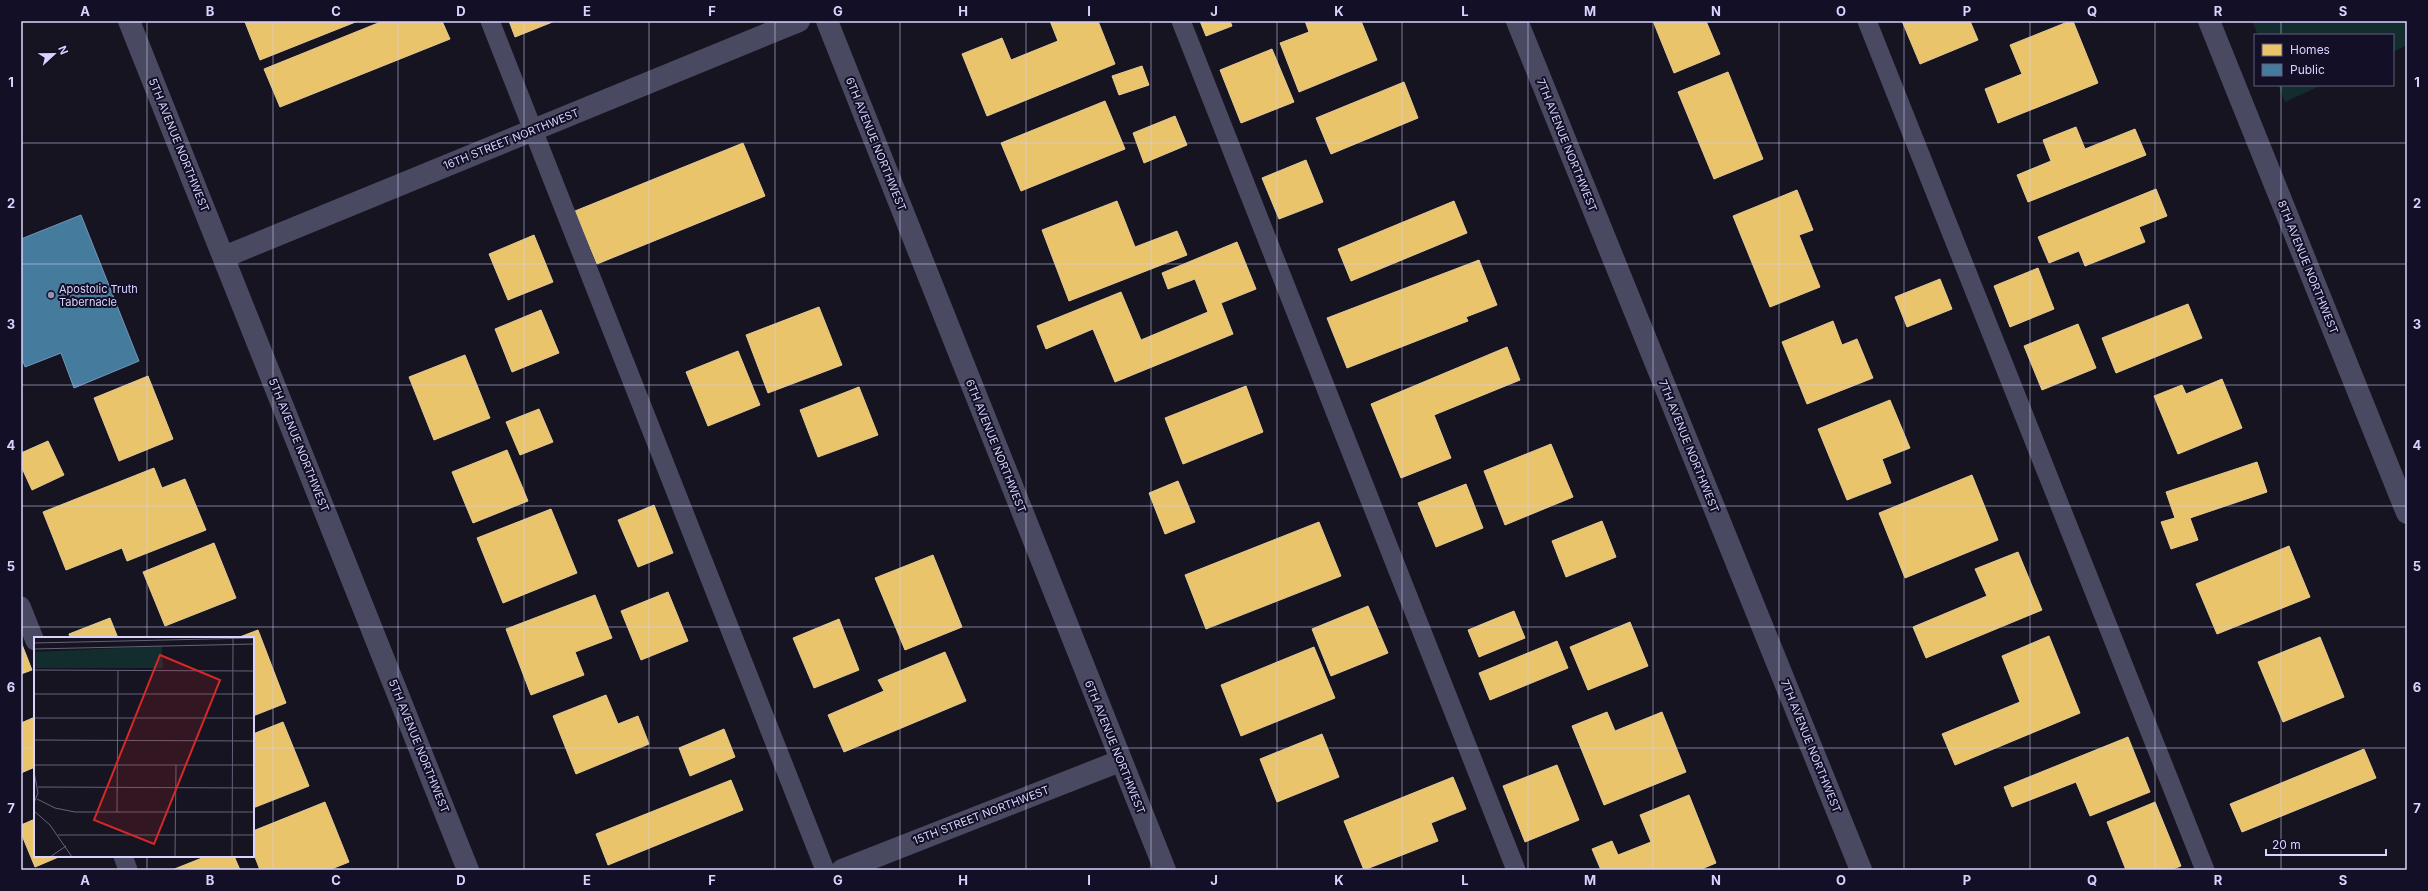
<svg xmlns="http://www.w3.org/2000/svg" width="2428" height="891" font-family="Inter,sans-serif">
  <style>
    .green { fill: #132c2d }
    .homes { fill: #e9c46a; stroke: #e4c997 }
    .public { fill: #457b9d; stroke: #7196ba }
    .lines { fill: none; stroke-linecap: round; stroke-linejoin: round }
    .lane { stroke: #4a4962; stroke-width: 19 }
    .street { stroke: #4a4962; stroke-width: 22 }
    .grid { fill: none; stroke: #d9d4ff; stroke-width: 1; stroke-opacity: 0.55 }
    .poi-dot { fill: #9591b1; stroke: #130f26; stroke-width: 1.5 }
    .labels { text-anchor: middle; stroke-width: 4; stroke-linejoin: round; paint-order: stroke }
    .street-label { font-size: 11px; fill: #d9d4ff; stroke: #130f26 }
    .poi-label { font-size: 11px; fill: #d9d4ff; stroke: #130f26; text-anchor: start }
    .inset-road { fill: none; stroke: #64617a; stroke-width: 1 }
    .view { fill: #d62828; fill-opacity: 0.15; stroke: #d62828; stroke-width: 2 }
    .inset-edge { fill: none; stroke: #d9d4ff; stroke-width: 2 }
    .neatline { fill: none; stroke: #d9d4ff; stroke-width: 1.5 }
    .grid-label { font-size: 13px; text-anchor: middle; font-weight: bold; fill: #d9d4ff }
  </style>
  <rect width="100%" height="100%" fill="#161421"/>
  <path class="green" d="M2252 21H2407V45L2393 52V35H2258Z
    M2278 85H2322L2285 102Z"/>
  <path class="homes" d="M248 21H358L260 60 245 22Z
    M383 21H442L450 39 280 107 264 69Z
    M509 21H555L515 37Z
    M1050 21H1098L1115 64 987 116 962 54 1002 38 1011 60 1058 41Z
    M1200 21H1230L1232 26 1206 36Z
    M1305 21H1361L1377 60 1299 92 1280 43 1309 32Z
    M1653 21H1706L1720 54 1674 73Z
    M1902 21H1970L1978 40 1920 64Z
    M2070 21H2073L2098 83 1998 123 1985 89 2022 74 2010 45Z
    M1272 49 1294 102 1241 123 1220 70Z
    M1142 66 1149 85 1119 95 1112 76Z
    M1728 72 1763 159 1714 179 1678 92Z
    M1404 82 1418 118 1331 154 1316 118Z
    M1105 101 1125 149 1021 191 1001 143Z
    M1175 116 1187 145 1144 163 1133 133Z
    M2076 127 2085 149 2135 129 2146 155 2028 202 2017 175 2051 161 2043 140Z
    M743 143 765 196 597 264 575 211Z
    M1306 160 1323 202 1279 219 1262 178Z
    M2156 189 2167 216 2139 227 2145 242 2085 266 2079 251 2049 263 2038 237Z
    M1797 190 1813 230 1799 235 1820 287 1770 307 1733 216Z
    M1117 201 1135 247 1177 231 1187 255 1069 301 1042 230Z
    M1454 201 1467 233 1351 281 1338 249Z
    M534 235 553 282 508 300 489 254Z
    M1237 242 1256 289 1221 303 1233 334 1115 382 1093 329 1046 349 1037 326 1121 292 1141 340 1208 312 1195 279 1168 289 1162 273Z
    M1479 260 1497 305 1466 317 1468 321 1347 368 1327 318Z
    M2038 268 2054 309 2010 327 1994 286Z
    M1940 279 1952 309 1907 327 1895 297Z
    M2188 304 2202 338 2116 373 2102 338Z
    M819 307 842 365 768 393 746 335Z
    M541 310 559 353 512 372 495 329Z
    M1833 321 1842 345 1857 339 1873 378 1807 404 1782 342Z
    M2078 324 2096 368 2042 390 2024 346Z
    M1507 347 1520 380 1434 415 1451 458 1401 478 1371 404Z
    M738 351 760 405 708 426 686 372Z
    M465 355 490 418 434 440 409 377Z
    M148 376 173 439 119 461 94 398Z
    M2222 379 2242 428 2178 454 2154 396 2182 385 2186 394Z
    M1246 386 1263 432 1183 464 1165 418Z
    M859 387 878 435 818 457 800 410Z
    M1890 400 1910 448 1882 459 1891 483 1847 500 1818 429Z
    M539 409 553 442 520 455 506 422Z
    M48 441 64 475 32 490 21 466V453Z
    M1551 444 1573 497 1505 525 1484 471Z
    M507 450 528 501 473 523 452 472Z
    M2257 462 2267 492 2190 518 2198 540 2171 549 2161 522 2175 518 2166 492Z
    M154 468 162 488 185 479 206 530 127 561 122 548 66 570 43 512Z
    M1972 475 1998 540 1905 578 1879 513Z
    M1178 481 1195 522 1165 534 1149 493Z
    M1466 484 1483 528 1436 547 1418 503Z
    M654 505 673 553 638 567 618 520Z
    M551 509 577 573 503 603 477 538Z
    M1602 521 1616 557 1566 577 1552 541Z
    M1319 522 1341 576 1206 629 1185 575Z
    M214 543 236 598 165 626 143 572Z
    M2289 546 2310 597 2217 634 2196 584Z
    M2018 552 2042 610 1926 658 1913 627 1987 596 1975 569Z
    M933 555 962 627 905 650 875 578Z
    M668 592 688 641 641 660 621 611Z
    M595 595 612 638 575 652 584 675 531 695 506 629Z
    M1368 606 1388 653 1331 676 1312 629Z
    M1514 611 1525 638 1479 657 1468 630Z
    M110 618 118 638H70L69 634Z
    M839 619 859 670 814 688 793 638Z
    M1630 622 1648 666 1588 690 1570 647Z
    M258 630 286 703 253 716V638H237Z
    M2049 636 2080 713 1955 765 1942 734 2020 702 2002 656Z
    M2320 637 2344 697 2283 722 2258 662Z
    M1557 641 1568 668 1490 700 1479 673Z
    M21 642 32 670 21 674Z
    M1314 647 1335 698 1241 736 1221 685Z
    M945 652 966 701 844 752 828 715 884 691 878 680Z
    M606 695 618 724 638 716 649 744 576 774 553 716Z
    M1607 712 1615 731 1662 712 1686 772 1604 805 1572 726Z
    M35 717V767L21 773V723Z
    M283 722 309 786 253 808V734Z
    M724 729 735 757 690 776 679 748Z
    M1322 734 1339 777 1277 802 1260 759Z
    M2128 737 2150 792 2090 816 2076 782 2012 807 2004 787Z
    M2364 749 2376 778 2242 832 2230 804Z
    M1557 765 1579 820 1525 842 1503 786Z
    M1453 777 1466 809 1431 823 1438 841 1364 870 1344 821Z
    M731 780 743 810 608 865 596 834Z
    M1689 795 1716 863 1699 870H1601L1592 849 1612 841 1618 855 1651 842 1640 815Z
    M325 802 349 862 329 870H260L253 852V831Z
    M2155 802 2181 866 2170 870H2126L2107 822Z
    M35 819V856H61L35 867 21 833V825Z
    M207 856H234L240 870H172Z"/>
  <path class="public" d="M81 215 139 361 74 388 61 353 25 367 21 356V239Z"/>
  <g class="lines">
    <path class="lane" d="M490 21 825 870
      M1181 21 1516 870
      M1867 21 2205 870
      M21 606 35 641
      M123 856 128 870"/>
    <path class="street" d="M129 21 468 870
      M827 21 1165 870
      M1517 21 1861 870
      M2209 21 2407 513
      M224 257 799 21
      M842 870 1120 761"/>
  </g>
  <path class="grid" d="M147 21V638M273 21V870M398 21V870M524 21V870M649 21V870M775 21V870M900 21V870M1026 21V870M1151 21V870M1277 21V870M1402 21V870M1528 21V870M1653 21V870M1779 21V870M1904 21V870M2030 21V870M2155 21V870M2281 21V35M2281 85V870M21 143H2407M21 264H2407M21 385H2407M21 506H2407M21 627H2407M21 748H35M253 748H2407M147 856V870"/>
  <circle class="poi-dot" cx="51" cy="295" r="4"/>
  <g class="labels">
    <g class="street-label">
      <text transform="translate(511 139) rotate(-22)" y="4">16TH STREET NORTHWEST</text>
      <text transform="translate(876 144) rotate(68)" y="4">6TH AVENUE NORTHWEST</text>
      <text transform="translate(179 145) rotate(68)" y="4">5TH AVENUE NORTHWEST</text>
      <text transform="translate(1567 145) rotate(68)" y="4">7TH AVENUE NORTHWEST</text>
      <text transform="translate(2308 267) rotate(68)" y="4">8TH AVENUE NORTHWEST</text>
      <text transform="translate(299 445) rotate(68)" y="4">5TH AVENUE NORTHWEST</text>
      <text transform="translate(996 446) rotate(68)" y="4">6TH AVENUE NORTHWEST</text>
      <text transform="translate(1689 446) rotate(68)" y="4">7TH AVENUE NORTHWEST</text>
      <text transform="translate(419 746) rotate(68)" y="4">5TH AVENUE NORTHWEST</text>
      <text transform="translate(1811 746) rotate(68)" y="4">7TH AVENUE NORTHWEST</text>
      <text transform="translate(1115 747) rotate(68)" y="4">6TH AVENUE NORTHWEST</text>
      <text transform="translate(981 815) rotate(-21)" y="4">15TH STREET NORTHWEST</text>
    </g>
    <g class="poi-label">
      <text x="59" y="293">Apostolic Truth<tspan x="59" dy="13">Tabernacle</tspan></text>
    </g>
  </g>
  <g transform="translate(34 637)">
    <rect width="220" height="220" fill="#161421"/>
    <path d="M128 9 129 31H0V15Z" fill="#132c2d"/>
    <path class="inset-road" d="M0 6 220 1M0 12 220 7M0 33 220 34M0 57H220M0 81H220M0 103 220 104M0 128H220M0 135 4 156 0 166M4 150 220 151M3 162 21 171 41 175H220M0 174 16 188 38 220M83 175 84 34M24 198H220M16 220 32 209M141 220 142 128M198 220 199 0"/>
    <path class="view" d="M126 18 186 43 120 207 60 183Z"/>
    <rect width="220" height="220" class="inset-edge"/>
  </g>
  <rect width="2428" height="891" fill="none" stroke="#130f26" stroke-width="44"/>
  <rect x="2254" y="34" width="140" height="52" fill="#130f26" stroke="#625e7d"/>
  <rect x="2262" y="44" width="20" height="12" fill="#e9c46a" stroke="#625e7d"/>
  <text x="2290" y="54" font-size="12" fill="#d9d4ff">Homes</text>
  <rect x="2262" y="64" width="20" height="12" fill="#457b9d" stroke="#625e7d"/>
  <text x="2290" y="74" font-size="12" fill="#d9d4ff">Public</text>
  <g transform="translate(54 54) rotate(68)" stroke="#130f26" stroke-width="3" paint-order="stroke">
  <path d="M0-3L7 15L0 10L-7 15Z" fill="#d9d4ff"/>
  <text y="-6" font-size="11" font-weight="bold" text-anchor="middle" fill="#d9d4ff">N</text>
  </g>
  <path d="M2266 849v6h120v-6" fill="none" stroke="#d9d4ff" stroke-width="2"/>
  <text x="2272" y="849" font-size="12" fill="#d9d4ff" stroke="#130f26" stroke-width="3" paint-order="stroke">20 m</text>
  <rect x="22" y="22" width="2384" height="847" class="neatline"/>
  <g class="grid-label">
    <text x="85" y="16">A</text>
    <text x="210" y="16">B</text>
    <text x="336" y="16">C</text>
    <text x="461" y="16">D</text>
    <text x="587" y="16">E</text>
    <text x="712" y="16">F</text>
    <text x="838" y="16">G</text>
    <text x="963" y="16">H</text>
    <text x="1089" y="16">I</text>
    <text x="1214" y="16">J</text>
    <text x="1339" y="16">K</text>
    <text x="1465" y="16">L</text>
    <text x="1590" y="16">M</text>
    <text x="1716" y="16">N</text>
    <text x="1841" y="16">O</text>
    <text x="1967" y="16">P</text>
    <text x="2092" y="16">Q</text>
    <text x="2218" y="16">R</text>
    <text x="2343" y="16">S</text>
    <text x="11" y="87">1</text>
    <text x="2417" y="87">1</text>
    <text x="11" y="208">2</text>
    <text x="2417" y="208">2</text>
    <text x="11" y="329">3</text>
    <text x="2417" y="329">3</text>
    <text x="11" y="450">4</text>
    <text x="2417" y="450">4</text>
    <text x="11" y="571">5</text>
    <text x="2417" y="571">5</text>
    <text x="11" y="692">6</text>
    <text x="2417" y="692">6</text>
    <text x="11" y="813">7</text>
    <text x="2417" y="813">7</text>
    <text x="85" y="885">A</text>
    <text x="210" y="885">B</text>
    <text x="336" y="885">C</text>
    <text x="461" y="885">D</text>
    <text x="587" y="885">E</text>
    <text x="712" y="885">F</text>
    <text x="838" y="885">G</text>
    <text x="963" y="885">H</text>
    <text x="1089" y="885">I</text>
    <text x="1214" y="885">J</text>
    <text x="1339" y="885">K</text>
    <text x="1465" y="885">L</text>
    <text x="1590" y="885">M</text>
    <text x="1716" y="885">N</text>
    <text x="1841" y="885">O</text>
    <text x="1967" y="885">P</text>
    <text x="2092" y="885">Q</text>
    <text x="2218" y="885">R</text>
    <text x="2343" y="885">S</text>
  </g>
</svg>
